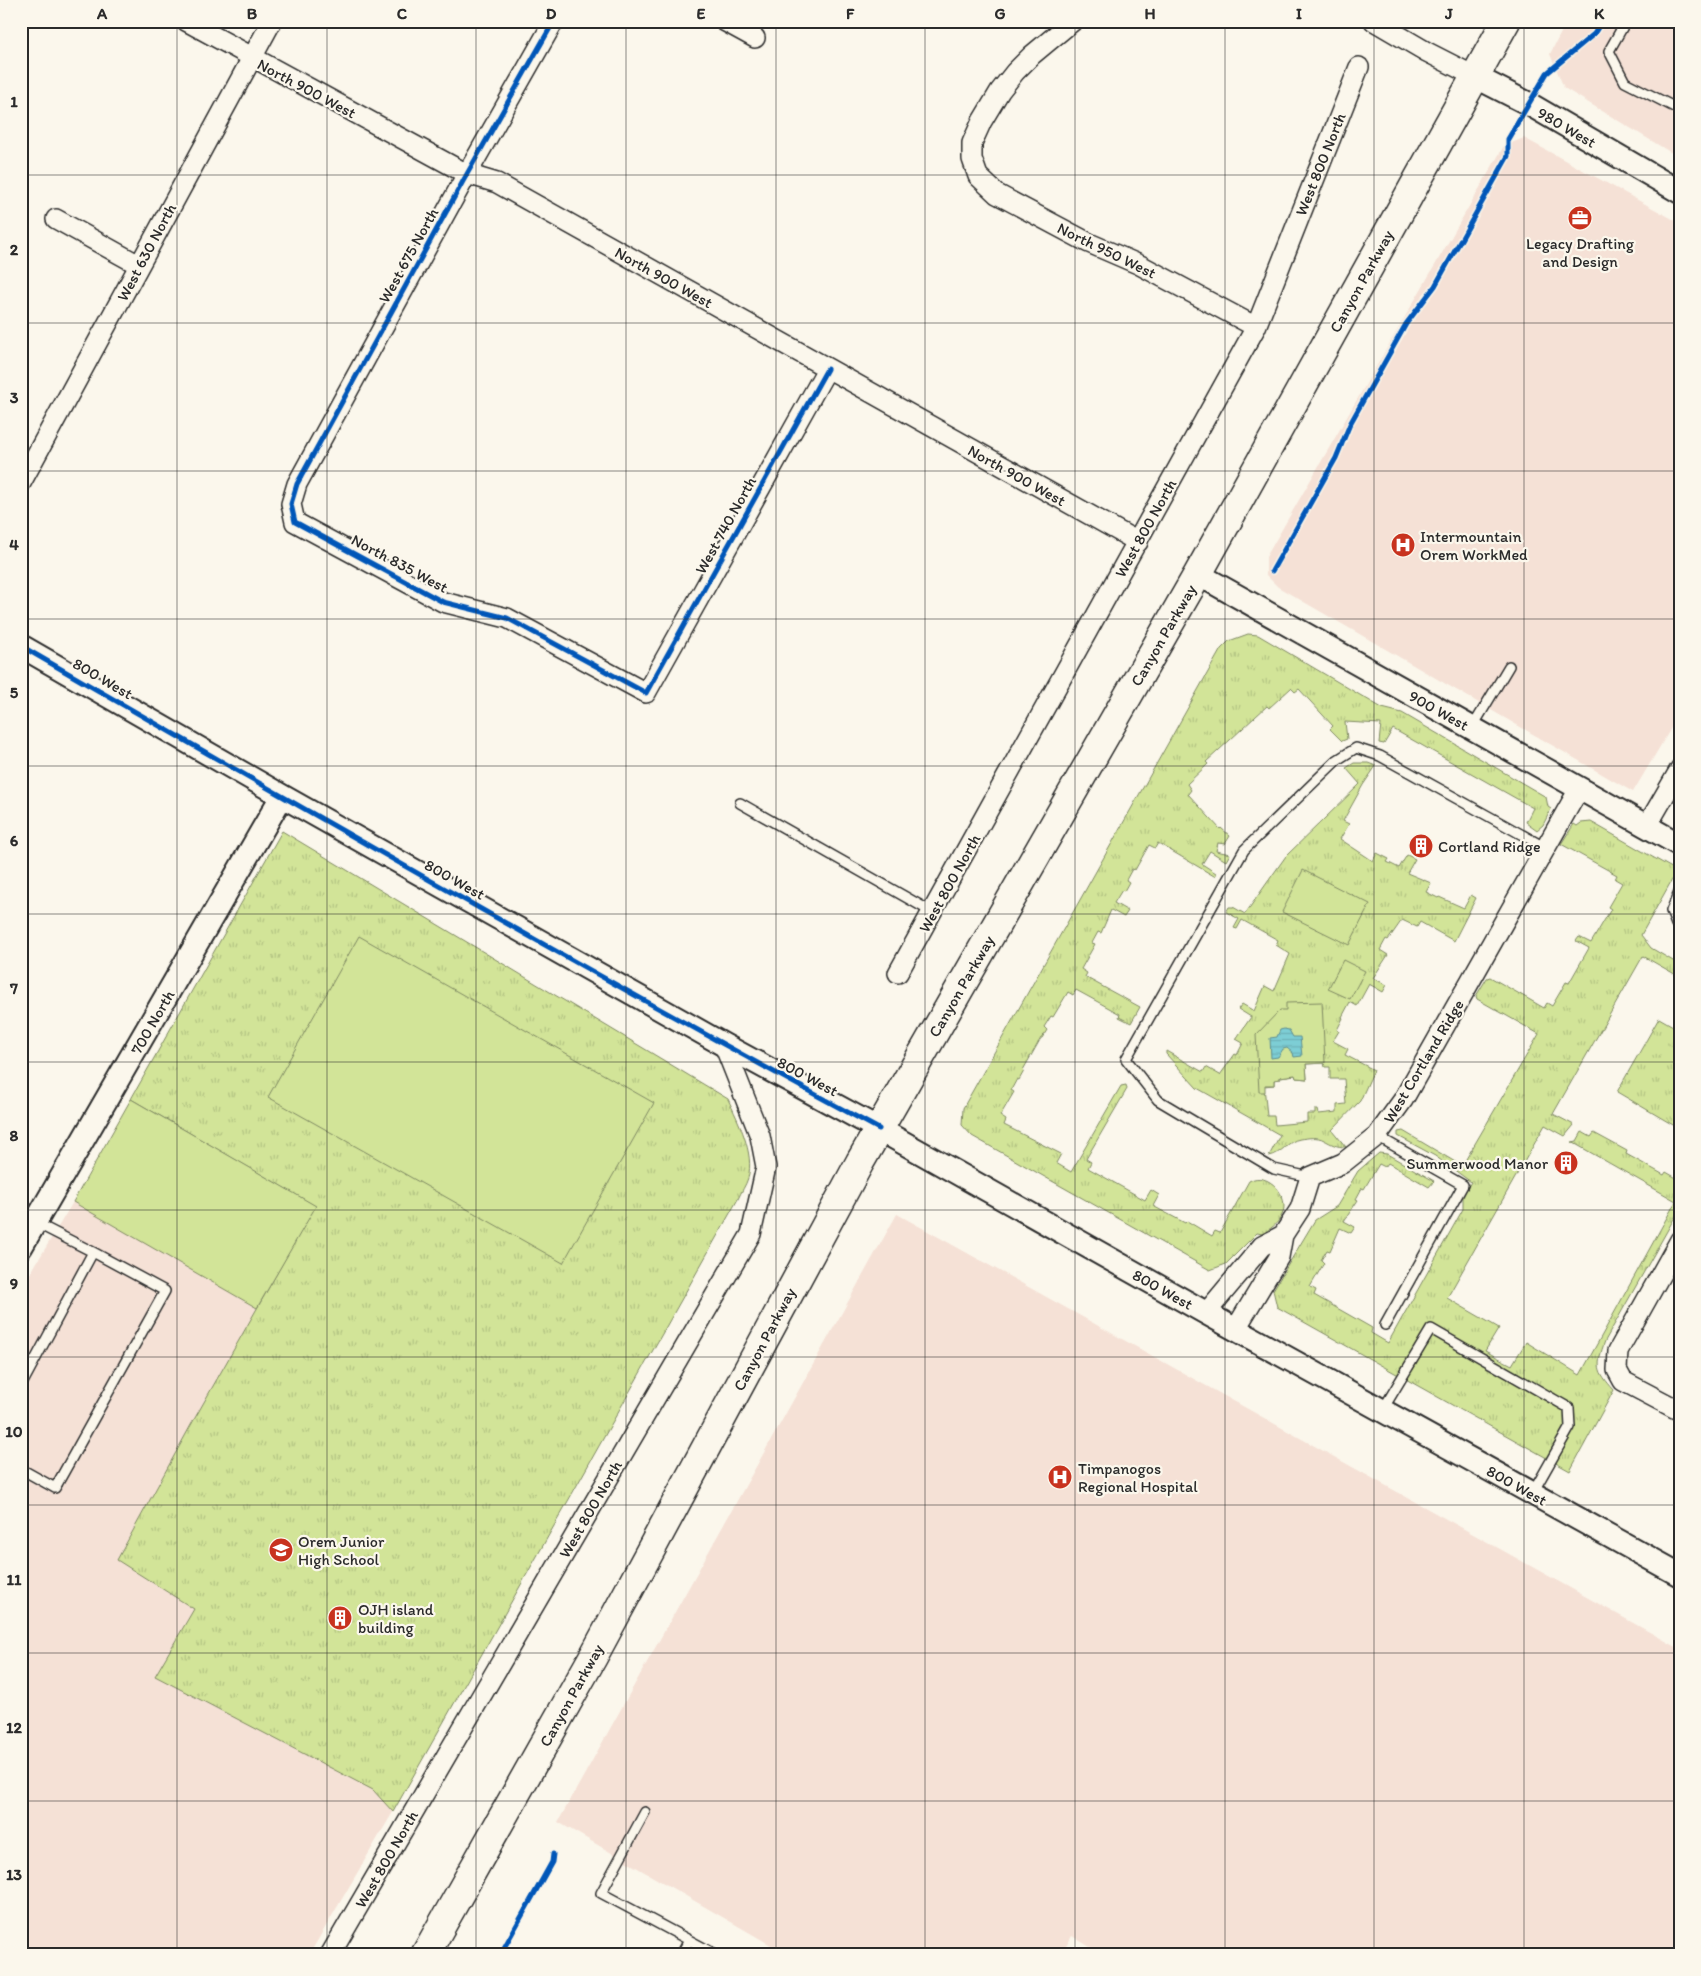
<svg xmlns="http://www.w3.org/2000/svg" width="1701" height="1976" font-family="Itim,sans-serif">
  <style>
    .built { fill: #f5e1d6 }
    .grass { fill: url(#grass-tufts); stroke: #7e8862; fill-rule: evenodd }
    .park { fill: #d2e498; stroke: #7e8862 }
    .water { fill: url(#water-rules); stroke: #5c8d91 }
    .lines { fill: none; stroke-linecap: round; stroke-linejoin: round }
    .service-casing { stroke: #2b2b2b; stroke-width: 12 }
    .minor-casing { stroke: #2b2b2b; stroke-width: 22 }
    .tertiary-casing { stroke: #2b2b2b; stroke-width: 26 }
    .trunk-casing { stroke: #2b2b2b; stroke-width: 31 }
    .service { stroke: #fbf7ec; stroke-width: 9 }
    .minor { stroke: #fbf7ec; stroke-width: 19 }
    .tertiary { stroke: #fbf7ec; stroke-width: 22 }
    .trunk { stroke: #fbf7ec; stroke-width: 28 }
    .cycleway-casing { stroke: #fbf7ec; stroke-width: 8 }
    .cycleway { stroke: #0057b8; stroke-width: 5 }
    .grid { fill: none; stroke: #2b2b2b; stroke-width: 1; stroke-opacity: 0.55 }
    .labels { text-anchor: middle; stroke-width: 4.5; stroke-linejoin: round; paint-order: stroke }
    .street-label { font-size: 16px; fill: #2b2b2b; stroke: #fbf7ec }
    .poi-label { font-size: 16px; fill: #2b2b2b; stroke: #fbf7ec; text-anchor: start }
    .neatline { fill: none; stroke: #2b2b2b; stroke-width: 2 }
    .grid-label { font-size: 16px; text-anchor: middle; font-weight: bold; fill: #2b2b2b }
  </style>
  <defs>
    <pattern id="grass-tufts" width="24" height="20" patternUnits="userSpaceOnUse" patternTransform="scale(1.25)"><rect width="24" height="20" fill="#d2e498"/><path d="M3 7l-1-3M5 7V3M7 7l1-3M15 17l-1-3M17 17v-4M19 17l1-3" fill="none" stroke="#b4c483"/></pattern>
    <pattern id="water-rules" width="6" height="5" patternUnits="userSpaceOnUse" patternTransform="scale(1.25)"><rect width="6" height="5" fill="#7dced5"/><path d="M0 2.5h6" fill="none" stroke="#6cb1b7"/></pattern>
  </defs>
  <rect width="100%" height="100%" fill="#fbf7ec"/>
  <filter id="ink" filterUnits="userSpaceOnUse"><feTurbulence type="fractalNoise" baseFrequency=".02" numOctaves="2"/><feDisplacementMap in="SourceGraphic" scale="10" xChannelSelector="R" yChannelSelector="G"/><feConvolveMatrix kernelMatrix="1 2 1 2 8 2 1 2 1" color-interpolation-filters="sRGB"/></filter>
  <g filter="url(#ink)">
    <path class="built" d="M1567 21H1680V158L1564 88 1550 54Z
      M1524 138 1680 223V713L1633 792 1278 587 1266 575V557L1504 146Z
      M282 831 728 1099 743 1131 748 1155V1177L393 1812 309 1955H21V1289L73 1202Z
      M897 1214 1680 1649V1955H1103L1072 1936 1061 1955H788L558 1822Z"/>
    <path class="grass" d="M1248 634 1258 635 1382 708 1402 713 1546 797 1548 807 1551 809 1543 825 1537 830 1526 822 1533 808 1393 729 1384 744 1379 743 1381 724 1345 722 1347 739 1342 741 1330 729 1333 726 1299 689 1295 692 1291 688 1269 708 1267 706 1206 762 1208 764 1187 784 1191 790 1188 794 1220 829 1221 828 1230 836 1225 844 1218 843 1216 851 1230 854 1226 861 1210 851 1202 864 1216 873V875L1214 876 1158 843 1155 848 1149 845 1135 870 1132 869 1126 880 1129 882 1124 891 1122 890 1114 903 1128 911 1124 917 1111 910 1101 933 1098 932 1092 943 1095 944 1081 969 1087 973 1085 977 1140 1007 1131 1023 1119 1017 1120 1014 1076 990 1073 995 1068 992 1053 1017 1051 1016 1044 1027 1047 1030 1042 1038H1041L1023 1070 1024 1071 1019 1080 1017 1079 1011 1090 1014 1092 1000 1116 1006 1120 1004 1125 1061 1154 1056 1163 1071 1172 1121 1086 1126 1085 1127 1089 1086 1159 1091 1162 1088 1168 1145 1200 1151 1190 1159 1195 1153 1206 1185 1223 1187 1221 1212 1236 1215 1231 1220 1233 1249 1181C1268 1170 1291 1197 1282 1215 1278 1224 1270 1229 1262 1234L1257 1233 1226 1264 1210 1270 972 1136 962 1125 963 1108 1221 649 1229 641Z
      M1354 763H1368L1376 766 1363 785 1343 821 1349 824 1340 839 1373 861 1377 853 1389 859 1387 862 1399 868 1407 855 1415 859 1407 873 1431 883 1426 892 1438 898 1439 897 1464 908 1471 895 1476 898 1454 941 1420 922 1417 927 1402 920 1388 940 1386 939 1380 950 1388 955 1373 978 1387 985 1383 992 1369 984 1357 1006 1350 1002 1342 1017 1343 1018 1337 1030 1339 1031 1333 1041 1348 1049 1345 1055 1374 1070 1360 1101 1332 1130 1346 1147C1336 1147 1332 1144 1324 1140 1318 1136 1307 1138 1300 1139 1287 1141 1282 1154 1269 1156L1280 1135 1197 1088 1166 1054V1051L1203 1072 1206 1067 1220 1075 1235 1054 1237 1055 1243 1043 1236 1039 1251 1017 1238 1009 1242 1004 1254 1011 1265 986 1274 991 1290 954 1276 945 1278 940 1242 920 1237 929 1234 928 1239 919 1226 912 1229 907H1233L1245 914 1286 856 1360 784 1346 768ZM1324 1063 1325 1067H1330V1079H1344L1346 1104 1337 1105V1112L1319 1114 1318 1110H1315V1114H1307V1122L1275 1125 1274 1116H1267L1264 1086 1274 1085V1080L1280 1079V1077L1295 1075 1296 1078 1307 1079 1306 1064Z
      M1591 822 1677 871 1641 935 1651 948 1680 965V977L1643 956 1553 1114 1574 1125 1565 1136 1545 1125 1447 1298 1499 1328 1485 1351 1512 1365 1526 1342 1580 1375 1676 1201 1572 1142 1577 1141 1582 1132 1591 1137 1594 1133 1627 1151 1626 1154 1664 1175 1666 1172 1680 1180V1208L1605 1341C1596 1366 1596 1370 1614 1390L1570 1471 1277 1307 1273 1290 1315 1220 1337 1206 1358 1171 1379 1153 1387 1154 1434 1181 1429 1187 1388 1163 1385 1167 1379 1164 1364 1189 1362 1188 1356 1199 1358 1200 1344 1221 1355 1227 1351 1233 1340 1228 1330 1251 1327 1250 1321 1260 1324 1263 1310 1287 1316 1290 1314 1295 1372 1328 1371 1333 1388 1343 1463 1209V1195L1471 1182 1435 1156 1398 1136V1132L1403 1131 1462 1166 1539 1034 1477 999 1476 996 1487 978 1490 977 1544 1008 1547 1003 1552 1006 1566 982 1569 983 1589 948 1576 941 1579 937 1591 943 1611 909 1608 907 1622 883 1615 879 1617 875 1561 844 1574 824 1577 826 1581 823Z
      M282 831 728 1099C738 1121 755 1153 748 1178 746 1185 741 1192 738 1199L393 1812 373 1790 155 1676 194 1609 117 1560 191 1425 315 1206 131 1099Z
      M1659 1018 1680 1030V1129L1617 1092Z"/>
    <path class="park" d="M1303 870 1370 904 1349 945 1282 912Z
      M359 936 654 1103 563 1263 268 1097Z
      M1343 960 1365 971 1350 999 1328 989Z
      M1322 1002 1325 1063 1306 1064 1307 1079 1296 1078 1295 1075 1280 1077V1079L1274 1080V1085H1265V1092H1259L1256 1035 1280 1010H1286V1003Z
      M131 1099 316 1206 257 1308 73 1202Z"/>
    <path class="water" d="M1284 1029 1289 1030 1293 1037H1300L1302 1056 1294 1057 1293 1053 1287 1048 1283 1049 1278 1057 1271 1058 1270 1038 1277 1037 1280 1030Z"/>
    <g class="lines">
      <defs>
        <path id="service" d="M1626 21 1609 51 1625 82 1680 110
          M1472 728 1509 666
          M740 803 932 912
          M1680 890 1671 911 1676 924 1680 926
          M1377 1136 1463 1185 1385 1325
          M1310 1177 1274 1169 1158 1100 1126 1059 1244 850 1337 760 1356 748 1380 756 1546 848
          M21 1386 93 1252 36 1223
          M1382 1411 1431 1329 1569 1408 1570 1427 1532 1494
          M21 1469 55 1488 165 1291 93 1252
          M645 1812 601 1893 717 1955
          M681 1955 689 1940"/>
        <path id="minor" d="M186 21 467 174 497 183 1138 542
          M554 21 467 174 297 484 291 504 295 522 443 602 507 618 646 693 827 369
          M724 21 755 38
          M1073 21 1032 55 1015 72 1000 91 982 121 972 143V159L978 176 997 194 1089 243 1140 265 1256 327
          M1374 21 1427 52 1476 77
          M56 219 139 265
          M21 483 272 21
          M1647 826 1680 769
          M898 973 1256 327 1359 67
          M1680 1240 1618 1351 1617 1370 1623 1381 1680 1411
          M1206 1313 1262 1246 1283 1235 1300 1209 1310 1177 1343 1163 1377 1136 1403 1100 1579 789
          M1235 1330 1279 1257 1283 1235
          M330 1955 751 1234 766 1167 760 1136 724 1045"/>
        <path id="tertiary" d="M1476 77 1529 104 1680 192
          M1198 574 1680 845
          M21 646 282 796 724 1045 879 1129 1206 1313 1680 1575
          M21 1247 282 796"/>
        <path id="trunk" d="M425 1955 593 1657 860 1162 1198 574 1506 21"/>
      </defs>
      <use href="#service" class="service-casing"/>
      <use href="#minor" class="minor-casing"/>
      <use href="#tertiary" class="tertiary-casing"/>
      <use href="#trunk" class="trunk-casing"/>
      <use href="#service" class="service"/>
      <use href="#minor" class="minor"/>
      <use href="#tertiary" class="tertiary"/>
      <use href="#trunk" class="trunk"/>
      <defs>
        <path id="cycleway" d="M554 21 467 174 297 484 291 504 295 522 443 602 507 618 646 693 827 369
          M1272 571 1336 458 1350 424 1406 324 1435 286 1508 156V139L1547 73 1594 34 1602 21
          M21 646C305 810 590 973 879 1129
          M500 1955 552 1862 553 1854"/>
      </defs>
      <use href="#cycleway" class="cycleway-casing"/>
      <use href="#cycleway" class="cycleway"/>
    </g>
  </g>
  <path class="grid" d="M177 21V1955M327 21V1955M476 21V1955M626 21V1955M776 21V1955M925 21V1955M1075 21V1955M1225 21V1955M1374 21V1955M1524 21V1955M21 175H1680M21 323H1680M21 471H1680M21 619H1680M21 766H1680M21 914H1680M21 1062H1680M21 1210H1680M21 1357H1680M21 1505H1680M21 1653H1680M21 1801H1680"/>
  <defs>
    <symbol id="office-disc" viewBox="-11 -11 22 22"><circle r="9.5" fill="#c8321e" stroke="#fbf7ec"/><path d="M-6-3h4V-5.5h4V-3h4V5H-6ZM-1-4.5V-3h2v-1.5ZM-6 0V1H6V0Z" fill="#fff"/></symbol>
    <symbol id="hospital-disc" viewBox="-11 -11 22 22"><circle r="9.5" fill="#c8321e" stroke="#fbf7ec"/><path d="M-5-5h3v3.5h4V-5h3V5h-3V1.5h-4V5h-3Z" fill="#fff"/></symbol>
    <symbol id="building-disc" viewBox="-11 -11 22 22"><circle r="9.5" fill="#c8321e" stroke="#fbf7ec"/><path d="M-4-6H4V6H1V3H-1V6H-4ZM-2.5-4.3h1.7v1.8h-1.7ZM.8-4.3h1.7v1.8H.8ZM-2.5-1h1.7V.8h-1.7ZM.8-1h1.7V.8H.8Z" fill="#fff"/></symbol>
    <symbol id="school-disc" viewBox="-11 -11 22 22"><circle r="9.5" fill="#c8321e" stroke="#fbf7ec"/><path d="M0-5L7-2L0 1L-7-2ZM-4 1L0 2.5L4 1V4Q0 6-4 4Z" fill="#fff"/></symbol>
  </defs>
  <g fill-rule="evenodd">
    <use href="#office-disc" x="1566" y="204" width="28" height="28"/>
    <use href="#hospital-disc" x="1389" y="531" width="28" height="28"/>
    <use href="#building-disc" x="1407" y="832" width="28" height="28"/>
    <use href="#building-disc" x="1552" y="1149" width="28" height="28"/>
    <use href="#hospital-disc" x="1046" y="1463" width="28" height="28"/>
    <use href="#school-disc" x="267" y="1536" width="28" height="28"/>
    <use href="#building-disc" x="326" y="1604" width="28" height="28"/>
  </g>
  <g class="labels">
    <g class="street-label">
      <text transform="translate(307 88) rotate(28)" y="6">North 900 West</text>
      <text transform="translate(1567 127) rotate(30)" y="6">980 West</text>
      <text transform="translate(1320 164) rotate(-68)" y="6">West 800 North</text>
      <text transform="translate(1107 250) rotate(26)" y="6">North 950 West</text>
      <text transform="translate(146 252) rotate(-62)" y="6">West 630 North</text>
      <text transform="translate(408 255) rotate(-61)" y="6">West 675 North</text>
      <text transform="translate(664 277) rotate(29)" y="6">North 900 West</text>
      <text transform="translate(1361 281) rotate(-61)" y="6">Canyon Parkway</text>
      <text transform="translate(1017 475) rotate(29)" y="6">North 900 West</text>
      <text transform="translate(725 525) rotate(-61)" y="6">West 740 North</text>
      <text transform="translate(1145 528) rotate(-61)" y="6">West 800 North</text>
      <text transform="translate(400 563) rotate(28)" y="6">North 835 West</text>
      <text transform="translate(1163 635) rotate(-60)" y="6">Canyon Parkway</text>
      <text transform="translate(103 678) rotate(30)" y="6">800 West</text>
      <text transform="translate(1439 710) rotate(29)" y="6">900 West</text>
      <text transform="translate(455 879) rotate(29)" y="6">800 West</text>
      <text transform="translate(949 883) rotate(-61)" y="6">West 800 North</text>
      <text transform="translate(961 986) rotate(-60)" y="6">Canyon Parkway</text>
      <text transform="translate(152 1022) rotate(-60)" y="6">700 North</text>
      <text transform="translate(1423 1061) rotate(-59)" y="6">West Cortland Ridge</text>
      <text transform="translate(808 1076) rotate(28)" y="6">800 West</text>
      <text transform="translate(1163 1289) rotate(29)" y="6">800 West</text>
      <text transform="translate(764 1339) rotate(-62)" y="6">Canyon Parkway</text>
      <text transform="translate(1517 1485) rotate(29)" y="6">800 West</text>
      <text transform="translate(590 1509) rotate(-60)" y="6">West 800 North</text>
      <text transform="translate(571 1695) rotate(-61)" y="6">Canyon Parkway</text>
      <text transform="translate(386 1859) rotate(-60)" y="6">West 800 North</text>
    </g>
    <g class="poi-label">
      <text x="1580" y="249" text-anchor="middle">Legacy Drafting<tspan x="1580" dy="18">and Design</tspan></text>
      <text x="1420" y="542">Intermountain<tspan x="1420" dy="18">Orem WorkMed</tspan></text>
      <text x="1438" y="852">Cortland Ridge</text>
      <text x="1548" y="1169" text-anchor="end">Summerwood Manor</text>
      <text x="1078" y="1474">Timpanogos<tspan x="1078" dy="18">Regional Hospital</tspan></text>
      <text x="298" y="1547">Orem Junior<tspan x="298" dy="18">High School</tspan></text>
      <text x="358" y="1615">OJH island<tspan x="358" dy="18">building</tspan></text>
    </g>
  </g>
  <rect width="1701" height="1976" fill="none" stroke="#fbf7ec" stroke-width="55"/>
  <rect x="28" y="28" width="1646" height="1920" class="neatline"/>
  <g class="grid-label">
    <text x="102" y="19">A</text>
    <text x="252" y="19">B</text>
    <text x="402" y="19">C</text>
    <text x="551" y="19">D</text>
    <text x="701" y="19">E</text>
    <text x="850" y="19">F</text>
    <text x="1000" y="19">G</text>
    <text x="1150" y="19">H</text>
    <text x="1299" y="19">I</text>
    <text x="1449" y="19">J</text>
    <text x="1599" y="19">K</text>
    <text x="14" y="107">1</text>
    <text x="14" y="255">2</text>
    <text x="14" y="403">3</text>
    <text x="14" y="550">4</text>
    <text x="14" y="698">5</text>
    <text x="14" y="846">6</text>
    <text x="14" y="994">7</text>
    <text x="14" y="1141">8</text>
    <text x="14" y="1289">9</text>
    <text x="14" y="1437">10</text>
    <text x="14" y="1585">11</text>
    <text x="14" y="1733">12</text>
    <text x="14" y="1880">13</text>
  </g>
</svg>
